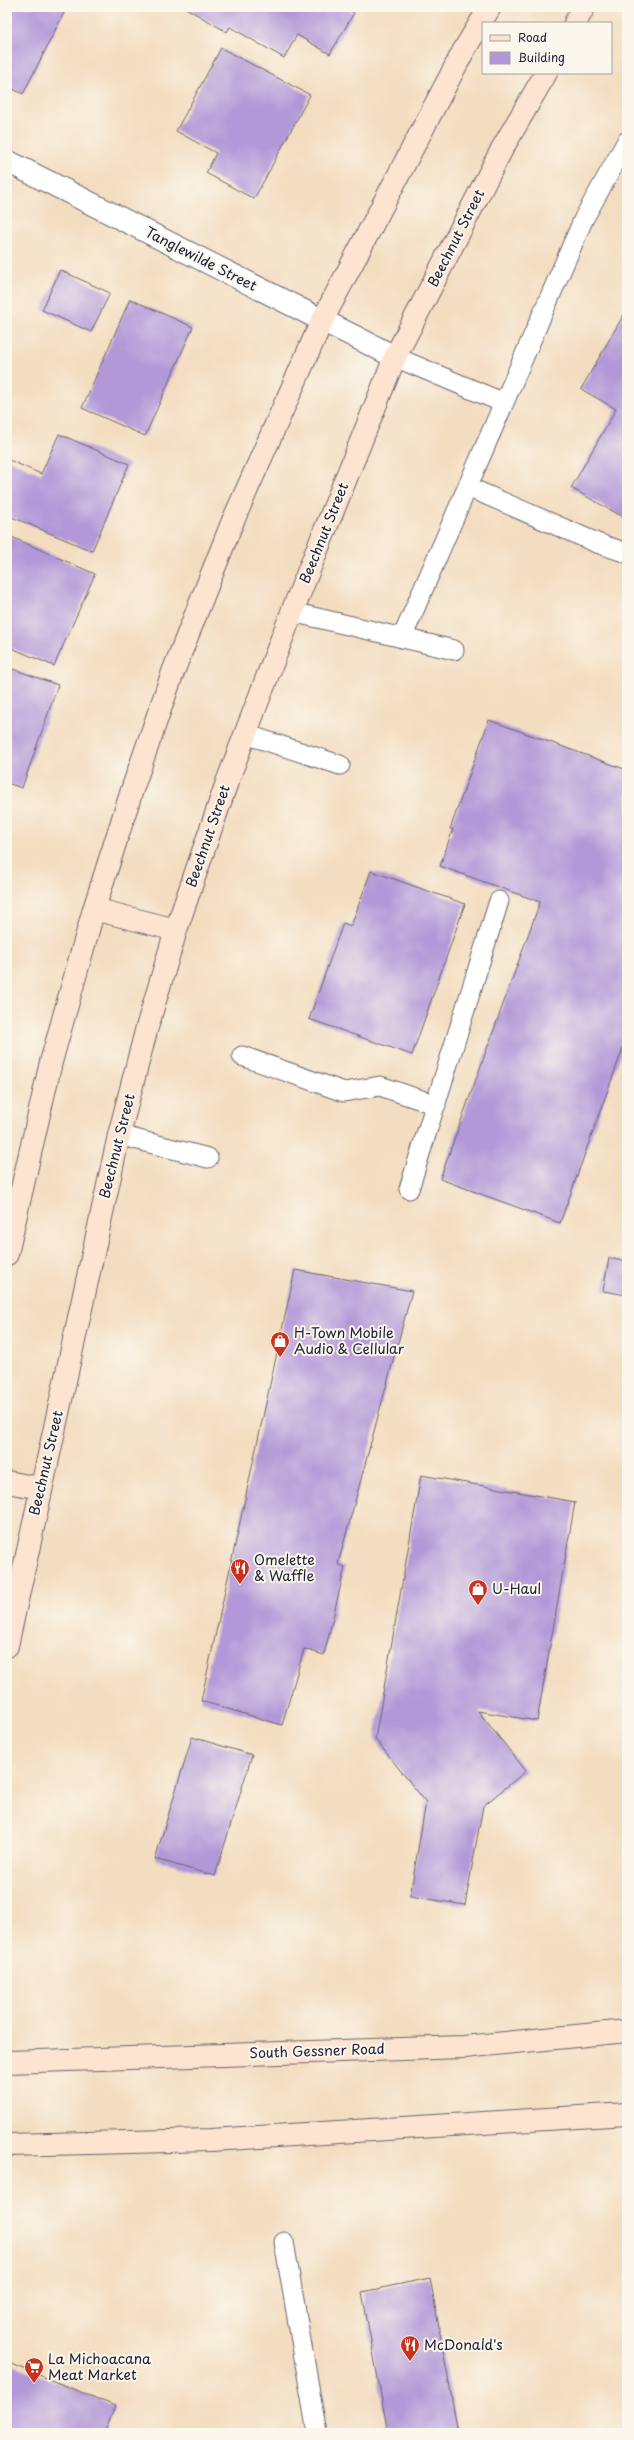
<svg xmlns="http://www.w3.org/2000/svg" width="634" height="2440" font-family="'Playpen Sans',sans-serif">
  <style>
    .building { fill: #b298d8 }
    .lines { fill: none; stroke-linecap: round; stroke-linejoin: round }
    .lane-casing { stroke: #6b636a; stroke-width: 21 }
    .street-casing { stroke: #6b636a; stroke-width: 24 }
    .secondary-casing { stroke: #6b636a; stroke-width: 24 }
    .lane { stroke: #fff; stroke-width: 19 }
    .street { stroke: #fff; stroke-width: 22 }
    .secondary { stroke: #fde4d1; stroke-width: 22 }
    .labels { text-anchor: middle; stroke-width: 4; stroke-linejoin: round; paint-order: stroke }
    .street-label { font-size: 14px; fill: #22223b; stroke: #fbf7ec }
    .poi-label { font-size: 14px; fill: #22223b; stroke: #fbf7ec; text-anchor: start }
  </style>
  <rect width="100%" height="100%" fill="#fbf7ec"/>
  <filter id="ink" filterUnits="userSpaceOnUse"><feTurbulence type="fractalNoise" baseFrequency=".025" numOctaves="2"/><feDisplacementMap in="SourceGraphic" scale="8" xChannelSelector="R" yChannelSelector="G"/><feConvolveMatrix kernelMatrix="1 2 1 2 8 2 1 2 1" color-interpolation-filters="sRGB"/></filter>
  <filter id="wash" filterUnits="userSpaceOnUse"><feTurbulence type="fractalNoise" baseFrequency=".012" numOctaves="4" result="noise"/><feDisplacementMap in="SourceGraphic" scale="16" xChannelSelector="R" yChannelSelector="G"/><feGaussianBlur stdDeviation="0.9" result="paint"/><feColorMatrix in="noise" values="0 0 0 0 0 0 0 0 0 0 0 0 0 0 0 0 0 1.4 0 .05"/><feComposite in="paint" operator="in"/></filter>
  <g filter="url(#wash)">
    <rect width="100%" height="100%" fill="#f3ddc0"/>
    <g id="blocks">
      <path class="building" d="M7 7H67L23 94 7 86Z
        M184 7H344L354 13 330 54 297 35 284 58 230 27 227 32Z
        M221 48 310 95 254 199 206 173 216 153 176 131Z
        M60 270 110 293 91 332 42 310Z
        M130 299 193 327 145 436 82 408Z
        M627 309V519L571 488 616 409 581 389Z
        M59 434 129 464 92 551 7 515V459L41 474Z
        M7 535 95 574 54 666 7 646Z
        M7 667 58 685 22 788 7 783Z
        M489 720 627 770V1037L560 1223 440 1179 540 902 440 866 453 829H450Z
        M371 871 465 904 412 1055 309 1019 343 923 351 926Z
        M609 1258 627 1262V1295L603 1291Z
        M295 1270 412 1291 338 1564 345 1567 324 1655 304 1649 282 1725 201 1701Z
        M421 1475 575 1502 537 1721 478 1711 526 1771 483 1806 465 1905 410 1896 426 1802 375 1739Z
        M192 1737 252 1755 215 1876 155 1859Z
        M430 2278 458 2433H388L362 2292Z
        M7 2362 115 2406 104 2433H7Z"/>
    </g>
  </g>
  <g filter="url(#ink)">
    <use href="#blocks" fill-opacity="0" stroke="#6b636a" stroke-width="1"/>
    <g class="lines">
      <defs>
        <path id="lane" d="M395 357 504 403
          M468 487 597 543 627 553
          M292 612 454 650
          M402 638 584 218 627 141
          M245 734 340 765
          M242 1056 344 1092 380 1086 436 1105
          M119 1135 208 1158
          M409 1189 499 901
          M284 2242 317 2433"/>
        <path id="street" d="M7 161 395 357"/>
        <path id="secondary" d="M575 23 584 7
          M94 909 176 930
          M7 1254 51 1062 94 909 133 787 173 672 232 523 322 321 464 50 490 7
          M7 1482 40 1488
          M7 1646 119 1135 146 1031 176 930 227 782 292 612 395 357 502 149 546 73
          M7 2062 464 2047 627 2031
          M7 2145 211 2140 627 2114"/>
      </defs>
      <use href="#lane" class="lane-casing"/>
      <use href="#street" class="street-casing"/>
      <use href="#secondary" class="secondary-casing"/>
      <use href="#lane" class="lane"/>
      <use href="#street" class="street"/>
      <use href="#secondary" class="secondary"/>
    </g>
  </g>
  <defs>
    <symbol id="shop-pin" viewBox="-11 -11 22 30"><path d="M0 17L-7.5 6A9.5 9.5 0 1 1 7.5 6Z" fill="#c8321e" stroke="#fbf7ec"/><path d="M-5-2.5h2.3a2.7 3.5 0 0 1 5.4 0H5L5.5 6h-11ZM-1.5-2.5h3a1.5 2.3 0 0 0-3 0Z" fill="#fff"/></symbol>
    <symbol id="restaurant-pin" viewBox="-11 -11 22 30"><path d="M0 17L-7.5 6A9.5 9.5 0 1 1 7.5 6Z" fill="#c8321e" stroke="#fbf7ec"/><path d="M-5-6h1v4h1v-4h1v4h1v-4h1v5L-1.5 .5V6h-2V.5L-5-1ZM5-6V6H3V1.5H1.5Q1.5-4 5-6Z" fill="#fff"/></symbol>
    <symbol id="supermarket-pin" viewBox="-11 -11 22 30"><path d="M0 17L-7.5 6A9.5 9.5 0 1 1 7.5 6Z" fill="#c8321e" stroke="#fbf7ec"/><path d="M-6-5.5h2.5l.6 2H6L4.5 2H-2.5L-4.4-4H-6ZM-1.5 3.2a1.3 1.3 0 1 0 .1 0ZM3 3.2a1.3 1.3 0 1 0 .1 0Z" fill="#fff"/></symbol>
  </defs>
  <g fill-rule="evenodd">
    <use href="#shop-pin" x="269" y="1330" width="22" height="30"/>
    <use href="#restaurant-pin" x="229" y="1557" width="22" height="30"/>
    <use href="#shop-pin" x="467" y="1578" width="22" height="30"/>
    <use href="#restaurant-pin" x="399" y="2334" width="22" height="30"/>
    <use href="#supermarket-pin" x="23" y="2356" width="22" height="30"/>
  </g>
  <g class="labels">
    <g class="street-label">
      <text transform="translate(456 238) rotate(-63)" y="5">Beechnut Street</text>
      <text transform="translate(201 259) rotate(27)" y="5">Tanglewilde Street</text>
      <text transform="translate(324 533) rotate(-68)" y="5">Beechnut Street</text>
      <text transform="translate(208 836) rotate(-71)" y="5">Beechnut Street</text>
      <text transform="translate(117 1146) rotate(-76)" y="5">Beechnut Street</text>
      <text transform="translate(46 1463) rotate(-77)" y="5">Beechnut Street</text>
      <text transform="translate(317 2051) rotate(-2)" y="5">South Gessner Road</text>
    </g>
    <g class="poi-label">
      <text x="294" y="1338">H-Town Mobile<tspan x="294" dy="16">Audio &amp; Cellular</tspan></text>
      <text x="254" y="1565">Omelette<tspan x="254" dy="16">&amp; Waffle</tspan></text>
      <text x="492" y="1594">U-Haul</text>
      <text x="424" y="2350">McDonald's</text>
      <text x="48" y="2364">La Michoacana<tspan x="48" dy="16">Meat Market</tspan></text>
    </g>
  </g>
  <rect width="634" height="2440" fill="none" stroke="#fbf7ec" stroke-width="24"/>
  <rect x="482" y="22" width="130" height="52" fill="#fbf7ec" stroke="#a4a2a5"/>
  <rect x="490" y="35" width="20" height="6" fill="#fde4d1" stroke="#a4a2a5"/>
  <text x="518" y="42" font-size="12" fill="#22223b">Road</text>
  <rect x="490" y="52" width="20" height="12" fill="#b298d8" stroke="#a4a2a5"/>
  <text x="518" y="62" font-size="12" fill="#22223b">Building</text>
</svg>
